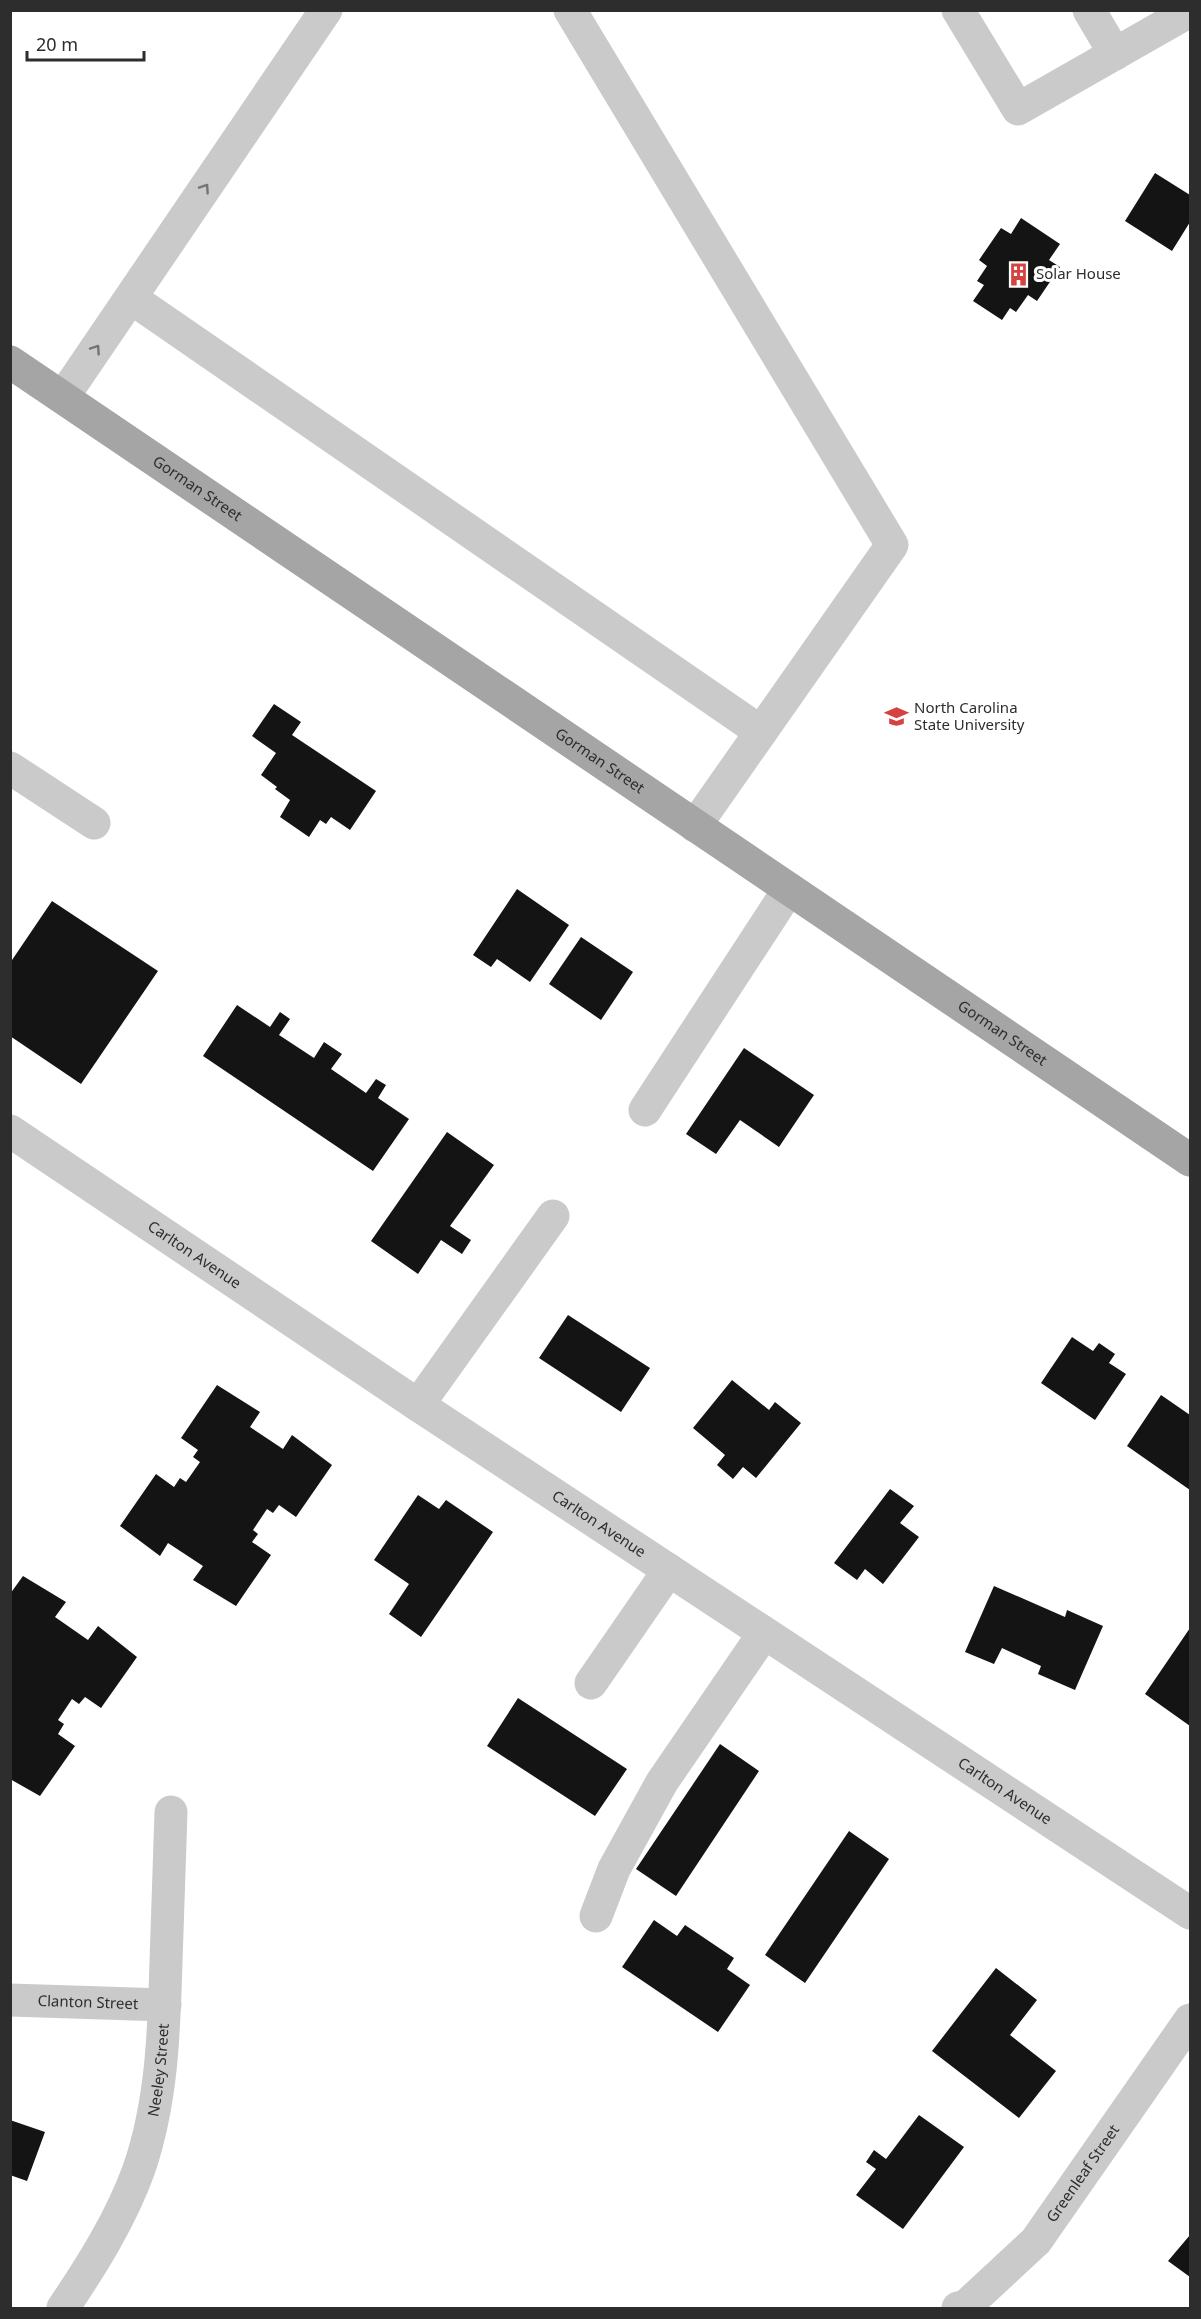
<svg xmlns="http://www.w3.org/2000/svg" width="1201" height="2319" font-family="'Noto Sans',sans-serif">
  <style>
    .building { fill: #141414 }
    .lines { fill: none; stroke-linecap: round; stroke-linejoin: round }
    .minor { stroke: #cacaca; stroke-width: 33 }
    .major { stroke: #a5a5a5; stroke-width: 33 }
    .oneway { stroke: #747474 }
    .labels { text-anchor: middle; stroke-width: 6; stroke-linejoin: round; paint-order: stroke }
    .poi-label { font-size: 15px; fill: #2d2d2d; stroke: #fff; text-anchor: start }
    .street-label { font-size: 15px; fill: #2d2d2d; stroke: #fff }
  </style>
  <rect width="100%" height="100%" fill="#fff"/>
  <path class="building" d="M1155 173 1190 195V222L1172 251 1125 221Z
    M1021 218 1060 244 1049 260 1060 267 1037 301 1028 295 1016 312 1010 308 1002 320 973 301 984 285 977 281 987 266 979 260 1001 228 1011 234Z
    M274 704 301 722 292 735 376 791 350 830 331 817 326 824 320 820 309 837 280 817 290 800 275 789 277 787 261 775 276 753 252 736Z
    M517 889 569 925 530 982 497 959 491 967 473 955Z
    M52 901 158 971 81 1084 10 1036V963Z
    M581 937 633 972 601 1020 549 984Z
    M237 1005 270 1027 280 1012 290 1019 279 1035 314 1058 324 1042 342 1054 331 1069 366 1093 376 1079 386 1085 378 1098 409 1119 373 1171 203 1056Z
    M744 1048 814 1095 779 1147 740 1120 716 1154 686 1134Z
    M447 1132 494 1165 450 1226 471 1240 462 1254 441 1240 418 1274 371 1241Z
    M568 1315 650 1368 621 1412 539 1358Z
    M1072 1337 1093 1351 1099 1343 1115 1354 1109 1363 1126 1374 1095 1420 1041 1383Z
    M732 1380 769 1410 775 1402 801 1423 756 1478 743 1467 733 1479 717 1465 725 1455 693 1428Z
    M217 1385 260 1412 250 1427 283 1449 292 1435 332 1465 296 1517 279 1505 273 1513 267 1509 253 1530 258 1534 252 1542 271 1555 236 1606 193 1580 203 1566 168 1543 160 1556 120 1526 156 1474 174 1487 180 1478 186 1482 200 1462 193 1457 198 1450 181 1438Z
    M1161 1395 1190 1415V1490L1127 1446Z
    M890 1489 914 1506 900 1523 919 1537 883 1584 865 1569 857 1580 834 1563Z
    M418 1495 439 1509 446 1500 493 1532 421 1637 389 1614 409 1584 374 1560Z
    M23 1576 66 1602 55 1617 88 1640 98 1626 137 1657 101 1708 85 1697 79 1704 72 1699 58 1720 64 1724 58 1734 75 1746 40 1796 10 1779V1594Z
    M994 1586 1065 1617 1067 1610 1103 1626 1075 1690 1038 1674 1041 1666 1002 1648 994 1664 965 1652Z
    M1190 1628V1726L1145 1694Z
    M518 1698 627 1769 595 1816 487 1746Z
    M720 1744 759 1771 676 1896 636 1869Z
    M849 1831 889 1859 805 1983 765 1955Z
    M654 1920 677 1936 685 1925 734 1958 727 1969 750 1985 718 2032 622 1967Z
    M996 1968 1037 2000 1010 2035 1056 2071 1019 2118 932 2051Z
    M919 2115 964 2147 903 2229 856 2195 876 2169 866 2162 874 2150 886 2159Z
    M10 2120 45 2132 27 2181 10 2175Z
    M1190 2235V2277L1168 2261Z"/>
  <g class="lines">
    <g class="minor">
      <path d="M570 10 892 545 695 826"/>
      <path d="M958 10 1018 109 1190 11"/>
      <path d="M1089 10 1115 54"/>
      <path d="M131 298 761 732"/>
      <path d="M63 397 326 10"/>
      <path d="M10 768 94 823"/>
      <path d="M645 1110 789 889"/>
      <path id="s1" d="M10 1131 418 1405 1190 1913"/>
      <path d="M418 1405 553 1216"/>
      <path d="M591 1683 669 1570"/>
      <path d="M596 1916 614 1869 662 1782 764 1633"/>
      <path id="s2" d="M10 2000 165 2005"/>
      <path id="s3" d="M63 2308C92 2265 121 2219 139 2169 162 2102 164 2032 166 1962 168 1912 169 1862 171 1812"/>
      <path id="s4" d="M958 2308 966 2306 1036 2241 1190 2020"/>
    </g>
    <path class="major" id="s5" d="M10 362 1190 1160"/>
  </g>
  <defs><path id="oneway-chevron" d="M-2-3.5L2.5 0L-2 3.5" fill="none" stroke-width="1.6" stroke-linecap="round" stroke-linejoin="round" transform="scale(1.5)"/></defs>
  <g class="oneway">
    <use href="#oneway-chevron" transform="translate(205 188) rotate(-56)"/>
    <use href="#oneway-chevron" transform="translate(96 349) rotate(-56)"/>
  </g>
  <defs>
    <symbol id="building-bare" viewBox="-9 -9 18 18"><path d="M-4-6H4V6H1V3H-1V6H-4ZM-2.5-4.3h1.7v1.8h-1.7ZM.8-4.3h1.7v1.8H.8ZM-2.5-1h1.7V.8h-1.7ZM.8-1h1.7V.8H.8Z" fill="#d4433f" stroke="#fff" stroke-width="2.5" paint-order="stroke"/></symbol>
    <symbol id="university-bare" viewBox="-9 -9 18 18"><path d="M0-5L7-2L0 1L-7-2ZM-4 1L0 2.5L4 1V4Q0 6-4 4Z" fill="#d4433f" stroke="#fff" stroke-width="2.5" paint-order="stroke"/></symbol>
  </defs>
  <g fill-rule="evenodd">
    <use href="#building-bare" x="1002" y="258" width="33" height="33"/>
    <use href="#university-bare" x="880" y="700" width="33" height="33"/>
  </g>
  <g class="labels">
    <g class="poi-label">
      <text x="1036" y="279">Solar House</text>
      <text x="914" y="713">North Carolina<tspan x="914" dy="17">State University</tspan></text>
    </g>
    <g class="street-label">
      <text dy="5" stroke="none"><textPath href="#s5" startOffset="226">Gorman Street</textPath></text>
      <text dy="5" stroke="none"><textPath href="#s5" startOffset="712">Gorman Street</textPath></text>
      <text dy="5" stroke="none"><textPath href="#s5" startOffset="1198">Gorman Street</textPath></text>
      <text dy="5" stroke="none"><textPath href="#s1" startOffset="222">Carlton Avenue</textPath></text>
      <text dy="5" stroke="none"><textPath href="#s1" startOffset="708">Carlton Avenue</textPath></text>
      <text dy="5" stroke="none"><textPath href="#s1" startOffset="1194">Carlton Avenue</textPath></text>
      <text dy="5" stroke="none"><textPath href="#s2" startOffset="78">Clanton Street</textPath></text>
      <text dy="5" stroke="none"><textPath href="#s3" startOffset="260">Neeley Street</textPath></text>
      <text dy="5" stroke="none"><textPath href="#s4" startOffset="186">Greenleaf Street</textPath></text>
    </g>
  </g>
  <rect width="1201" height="2319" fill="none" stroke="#2d2d2d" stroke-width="24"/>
  <path d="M27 51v9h117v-9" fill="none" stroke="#2d2d2d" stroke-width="3"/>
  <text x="36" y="51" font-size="18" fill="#2d2d2d" stroke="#ffffff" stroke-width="4.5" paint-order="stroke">20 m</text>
</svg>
